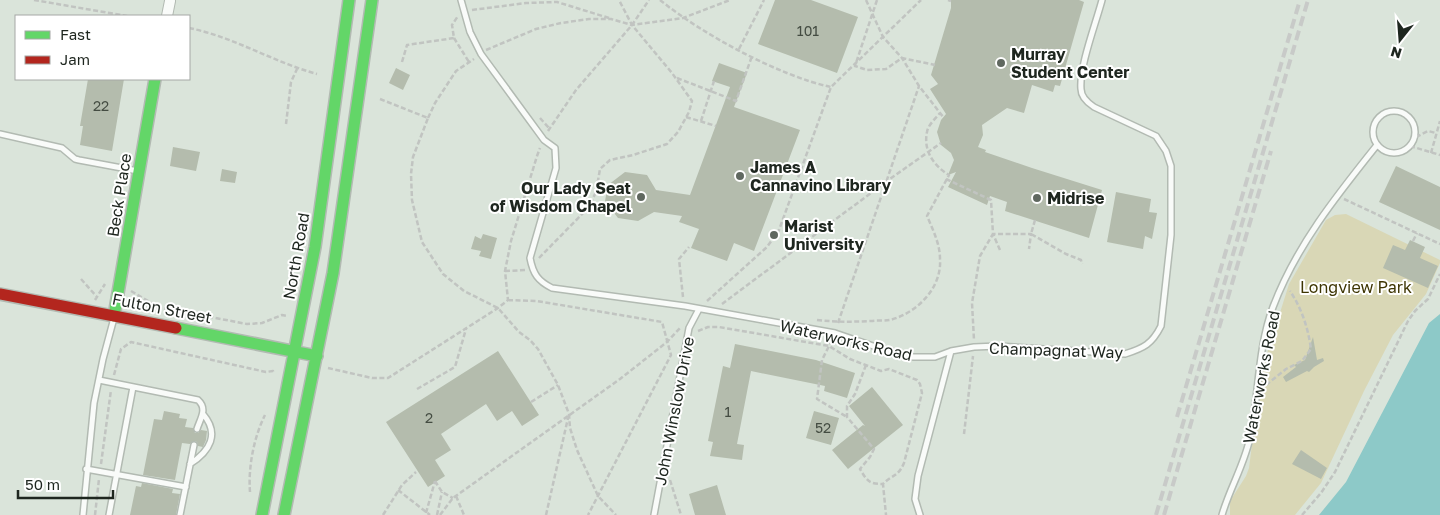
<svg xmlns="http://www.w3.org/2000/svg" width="1440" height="515" font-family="'Golos Text',sans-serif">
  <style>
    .green { fill: #d9d7b6 }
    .water { fill: #8dc9c8 }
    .building { fill: #b4bcad }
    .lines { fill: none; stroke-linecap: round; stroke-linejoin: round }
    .lane-casing { stroke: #b2bab2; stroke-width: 8 }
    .street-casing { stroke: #b2bab2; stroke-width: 12 }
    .fast-casing { stroke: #b2bab2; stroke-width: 14 }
    .jam-casing { stroke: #b2bab2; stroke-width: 14 }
    .path { stroke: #c1c4c1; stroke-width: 2.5; stroke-dasharray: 5 2.5; stroke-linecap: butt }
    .lane { stroke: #f9fbf9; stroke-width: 5 }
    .street { stroke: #f9fbf9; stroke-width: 10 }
    .fast { stroke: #63d668; stroke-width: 11 }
    .jam { stroke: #b3261e; stroke-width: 11 }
    .rail { stroke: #c8cac8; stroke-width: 4; stroke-dasharray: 10 5; stroke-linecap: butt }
    .poi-dot { fill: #606860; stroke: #fff; stroke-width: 2 }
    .labels { text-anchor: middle; stroke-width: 4; stroke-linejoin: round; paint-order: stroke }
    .number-label { font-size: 14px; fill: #444c42 }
    .poi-label { font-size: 16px; font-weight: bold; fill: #1e261f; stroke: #fff; text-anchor: start }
    .street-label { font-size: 16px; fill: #1e261f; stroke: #fff }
    .park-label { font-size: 16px; fill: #3e3503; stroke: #fff }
  </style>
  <rect width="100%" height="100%" fill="#dae4da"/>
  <path class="green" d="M1346 214 1440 260V263L1426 294 1393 335 1364 391 1321 483 1295 515H1230V501L1246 476 1249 468 1261 373 1289 284 1326 220 1335 215Z"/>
  <path class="water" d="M1440 314V515H1319L1346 482 1429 323Z"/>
  <path class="building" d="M775 0H811L858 17 837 73 758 44Z
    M951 0H1079L1084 2 1060 86 1055 85 1053 92 1032 85 1024 113 1007 108 982 125 983 135 978 147 986 150 985 152 1032 168 1102 190 1089 238 1005 211 1007 202 990 196 987 205 948 187 956 172 948 175 954 160 951 153 941 145 937 132 941 120 946 114 930 89 938 84 931 75 951 8Z
    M719 63 747 73 734 107 800 130 754 251 734 243 727 261 691 248 699 229 679 222 682 216 654 212 638 221 618 218 605 201 608 185 625 172 647 175 656 190 690 195 730 87 712 81Z
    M396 68 410 75 403 90 389 83Z
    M88 79H124L112 151 80 145 83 126H80Z
    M173 147 200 152 196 171 170 166Z
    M1396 166 1440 187V230L1379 202Z
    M222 169 237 172 235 183 220 181Z
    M1116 192 1151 199 1149 212 1157 213 1152 239 1145 236 1143 249 1107 242Z
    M483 234 497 238 491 259 479 256 481 251 471 249 475 236 481 239Z
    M1410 240 1425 247 1420 258 1438 266 1428 288 1383 268 1393 245 1405 250Z
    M1313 337 1317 360 1323 358 1324 361 1314 367 1309 372 1307 371 1286 382 1283 377 1296 367 1294 365 1305 360Z
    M735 344 816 360 855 373 847 398 824 391 825 386 751 371 737 444 744 445 742 460 710 456 713 442 708 441 723 366 730 368Z
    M498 351 539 415 522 426 512 411 497 421 486 404 441 434 451 450 435 460 445 476 428 487 386 422Z
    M872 387 903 425 848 469 832 450 863 425 865 426 849 406Z
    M164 411 180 414 179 418 187 419 185 427 193 428 195 433H198L201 430 207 431 206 440 203 447 198 446 197 442 194 441 190 444 182 443 175 480 143 475 154 419 162 420Z
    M814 411 839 418 831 445 806 438Z
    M1301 450 1327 468 1321 479 1292 464Z
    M142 483 173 489 172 493 180 494 176 515H130L136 486 141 487Z
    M717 485 726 515H695L689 494Z"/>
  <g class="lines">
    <defs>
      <path id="lane" d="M461 0 470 32 481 54 544 140 555 148 556 168 530 258C533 274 538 281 552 288L685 306 835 333 876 347 913 357H935L951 351 974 347 998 346 1125 354C1144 348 1152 344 1161 326L1171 235V166L1166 151 1156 136 1094 107C1088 103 1081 97 1081 89 1079 67 1096 23 1102 0
        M1373 132a21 21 0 1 1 42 0a21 21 0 1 1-42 0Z
        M0 134 62 148 75 159 79 160 138 171
        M99 380 198 400C208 409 200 419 197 429
        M190 464C210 451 220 434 203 414
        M86 469 186 487
        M83 515 94 403 103 359 114 318
        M109 515 133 387
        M180 515 194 445
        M654 515 689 328 699 309
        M920 515 915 499 918 476 951 351
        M1222 515C1230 487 1246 462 1251 433 1259 391 1258 347 1273 307 1296 246 1337 195 1377 145"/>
      <path id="street" d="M167 16 170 1"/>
      <path id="fast" d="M114 316 155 79
        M176 328 317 356
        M262 515 315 247 349 0
        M284 515 333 273 372 0"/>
      <path id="jam" d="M0 294 176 328"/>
    </defs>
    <use href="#lane" class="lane-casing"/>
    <use href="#street" class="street-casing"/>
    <use href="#fast" class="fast-casing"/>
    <use href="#jam" class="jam-casing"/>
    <path class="path" d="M34 0 127 16
      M660 0C702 34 779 76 831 87
      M866 0 883 37 902 58 919 86 944 118
      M877 0 855 66 867 70 886 69 902 58 935 65
      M948 0 951 1
      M472 10 526 3 557 2 609 18
      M189 28C234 37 273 62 317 74
      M454 38 469 62
      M739 49 764 0
      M486 50 536 29 561 23 589 19H611L632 25 683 18 730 0
      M402 62 407 45 454 38 452 25 458 16
      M677 78 736 101 752 56
      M380 99 428 118 413 157 411 174 412 200 422 242 443 274 464 291 498 308 519 332 530 340 538 349 558 385 569 414 570 428 577 450 598 496 616 515
      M686 117 716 126
      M428 118 435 103 456 71 474 59
      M540 118 549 128
      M701 121 714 81
      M286 124 291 82 297 69
      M548 131 576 90 632 25 649 0
      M1416 137 1428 131 1436 133
      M1410 146 1440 155
      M1431 153 1440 121
      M946 179 991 200 993 234 980 256 972 303 974 340
      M1344 199 1440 244
      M1035 220 1031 234 1066 254 1081 260 1082 264
      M1413 241 1417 233
      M1000 250 993 234H1031L1029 249
      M539 258 588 208 596 192 600 169 610 160 633 155 667 144 678 132 689 112 692 101 672 73 632 25 619 0
      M505 271 526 270
      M81 279 97 297
      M131 291 158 307 247 324 262 323 282 315 288 316
      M683 297 679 259 689 247
      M95 300 105 284
      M508 300 537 301 662 322 671 355 588 515
      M707 301 767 247 779 230 831 87 921 0
      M722 304 887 181 941 143
      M817 320C835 322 852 322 871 321 877 320 884 321 890 320 917 313 942 288 940 259 940 244 933 230 927 216L949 175C934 166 923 151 927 132 928 125 936 118 940 113
      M838 323 919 86
      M698 331 708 327H719L829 346 850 359 881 371 889 369 917 380 920 384 922 393 904 463C898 477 893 474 883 484L886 515
      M832 340 822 360 817 399 847 417
      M866 365 855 394 847 406V417L874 449 870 457 860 469C867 481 869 484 883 484
      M328 368 372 378H388L498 308 508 300 505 271 511 241 537 156 540 148
      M114 375 121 349 131 342 266 372 273 371V373
      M1266 385 1286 369 1302 361 1311 349C1308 328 1302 309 1290 291
      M417 389 455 367 466 329
      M531 402 558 385
      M964 434 973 356
      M101 464 111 390
      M670 480 681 515
      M435 481 442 492 453 498
      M398 490 430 515
      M250 492C248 467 254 437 265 415
      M456 496 464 515
      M426 513 435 481
      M95 515 99 479
      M383 515 402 485 416 472
      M437 515 442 492
      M440 515 453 498 620 379 667 342 680 328
      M546 515 568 418
      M1302 515 1321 493 1335 472 1408 321 1415 311 1428 299 1440 274"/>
    <use href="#lane" class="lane"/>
    <use href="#street" class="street"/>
    <use href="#fast" class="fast"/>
    <use href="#jam" class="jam"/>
    <path class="rail" d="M1177 417 1300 0
      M1156 515 1308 0
      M1164 515 1271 151"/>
  </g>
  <g class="poi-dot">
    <circle cx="1001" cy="63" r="5"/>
    <circle cx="740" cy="176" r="5"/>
    <circle cx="641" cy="197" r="5"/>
    <circle cx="1037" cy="198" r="5"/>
    <circle cx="774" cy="235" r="5"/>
  </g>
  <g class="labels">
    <g class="number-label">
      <text x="808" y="36">101</text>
      <text x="101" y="111">22</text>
      <text x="728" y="417">1</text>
      <text x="429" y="423">2</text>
      <text x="823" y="433">52</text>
    </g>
    <g class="poi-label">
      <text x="1011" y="60">Murray<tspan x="1011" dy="18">Student Center</tspan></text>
      <text x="750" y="173">James A<tspan x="750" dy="18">Cannavino Library</tspan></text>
      <text x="631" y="194" text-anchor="end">Our Lady Seat<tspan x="631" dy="18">of Wisdom Chapel</tspan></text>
      <text x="1047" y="204">Midrise</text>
      <text x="784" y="232">Marist<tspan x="784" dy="18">University</tspan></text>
    </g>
    <g class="street-label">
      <text transform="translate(119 195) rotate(-81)" y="6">Beck Place</text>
      <text transform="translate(296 256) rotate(-80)" y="6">North Road</text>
      <text transform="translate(162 308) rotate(11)" y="6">Fulton Street</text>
      <text transform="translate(846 340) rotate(13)" y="6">Waterworks Road</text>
      <text transform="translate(1056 350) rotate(2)" y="6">Champagnat Way</text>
      <text transform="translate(1261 377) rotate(-79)" y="6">Waterworks Road</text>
      <text transform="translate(674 411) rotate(-79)" y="6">John Winslow Drive</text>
    </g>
    <g class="park-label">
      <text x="1356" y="293">Longview Park</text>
    </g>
  </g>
  <rect x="15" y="15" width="175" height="65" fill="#ffffff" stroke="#a5a8a5"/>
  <rect x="25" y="31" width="25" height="8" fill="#63d668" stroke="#a5a8a5"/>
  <text x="60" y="40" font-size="15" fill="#1e261f">Fast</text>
  <rect x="25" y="56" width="25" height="8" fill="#b3261e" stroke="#a5a8a5"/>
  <text x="60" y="65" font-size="15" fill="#1e261f">Jam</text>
  <g transform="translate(1400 40) rotate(197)" stroke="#ffffff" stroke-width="4" paint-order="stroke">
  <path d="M0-4L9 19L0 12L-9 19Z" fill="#1e261f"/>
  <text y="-8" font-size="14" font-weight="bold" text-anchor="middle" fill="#1e261f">N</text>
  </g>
  <path d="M18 490v8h95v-8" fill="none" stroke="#1e261f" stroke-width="2.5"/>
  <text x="25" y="490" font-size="15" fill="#1e261f" stroke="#ffffff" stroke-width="4" paint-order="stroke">50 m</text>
</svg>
